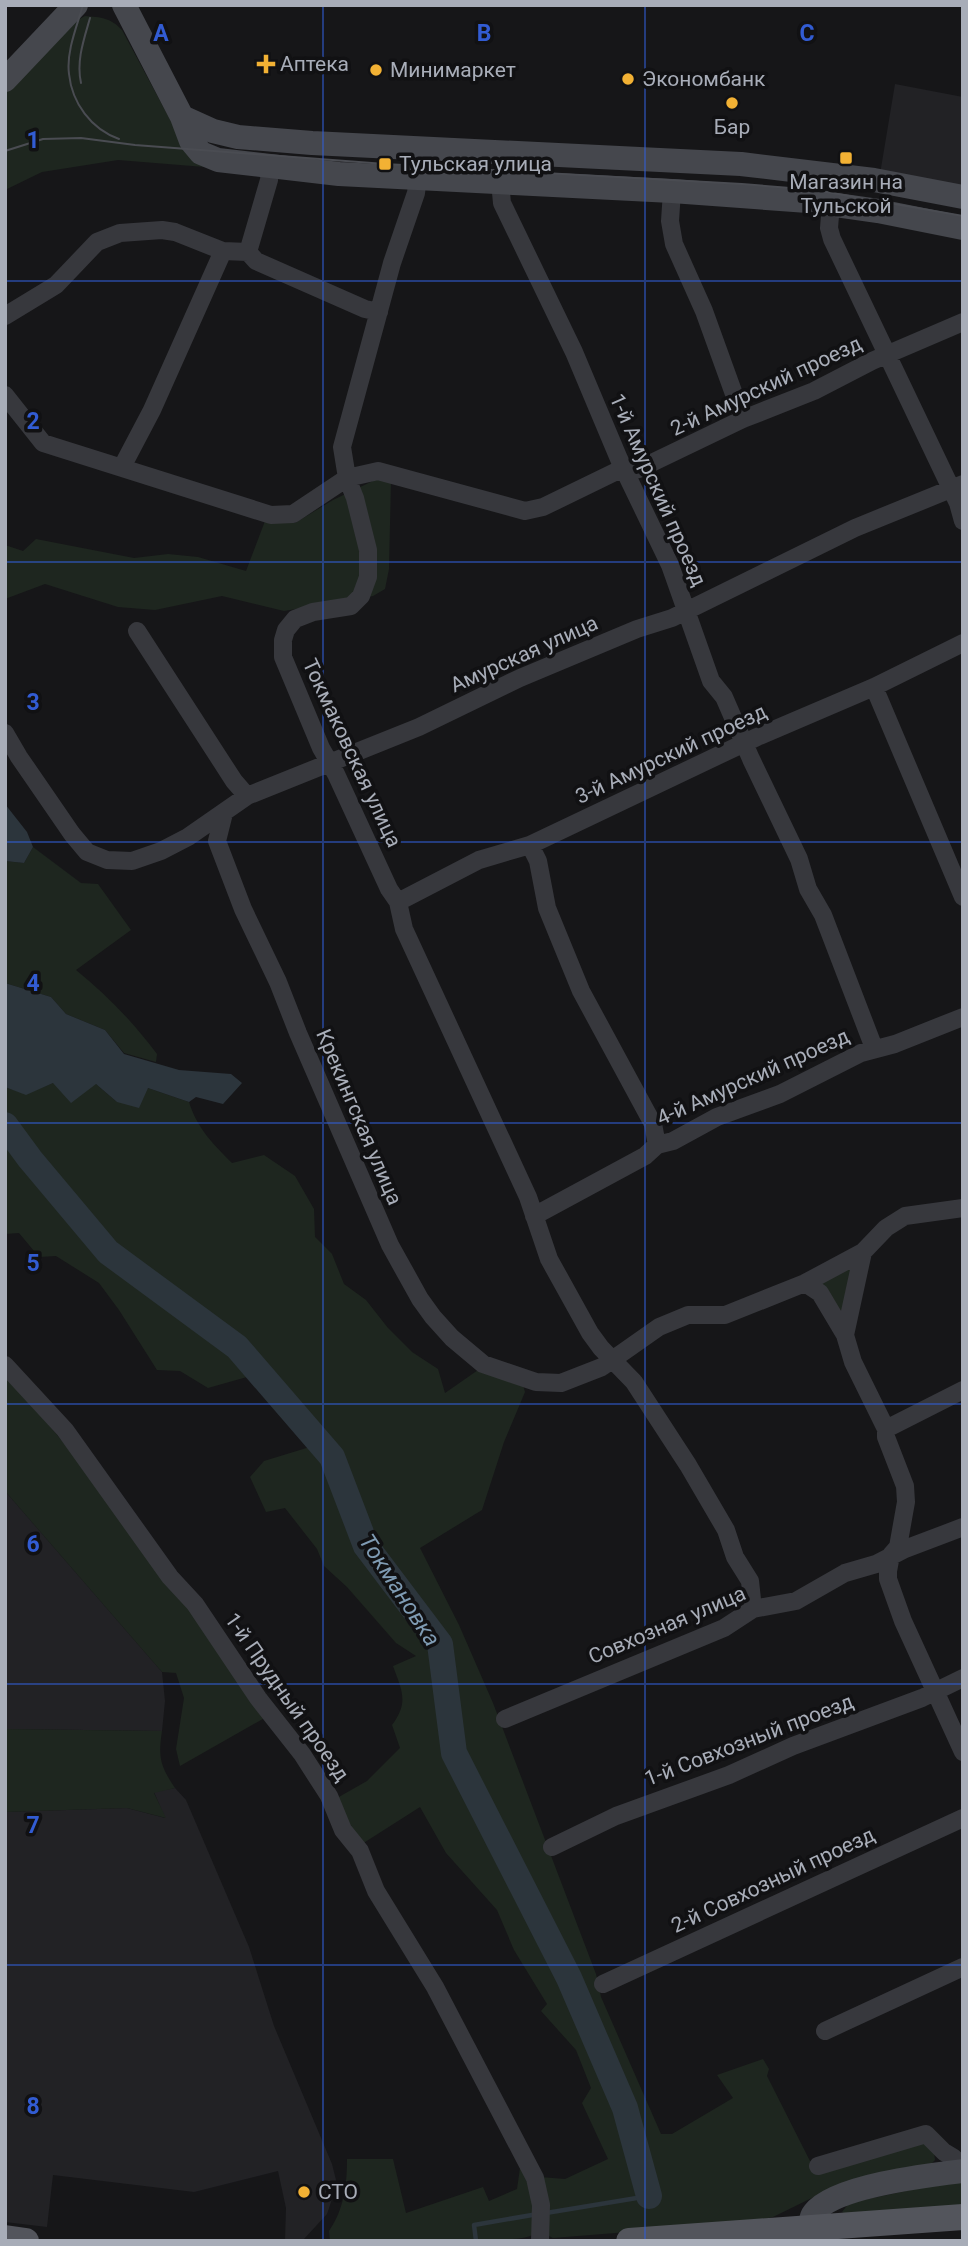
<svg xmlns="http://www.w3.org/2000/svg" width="968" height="2246" font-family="Roboto,sans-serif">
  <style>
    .built { fill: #222225 }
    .green { fill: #1e261f }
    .water { fill: #2c353c }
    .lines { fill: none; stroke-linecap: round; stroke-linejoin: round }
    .stream { stroke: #2c353c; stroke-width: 4.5 }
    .river { stroke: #2c353c; stroke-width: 26 }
    .street { stroke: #37383d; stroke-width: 18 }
    .secondary { stroke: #45474d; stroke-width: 24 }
    .primary { stroke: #53555c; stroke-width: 26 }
    .tram { stroke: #4a4c52; stroke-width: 2 }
    .grid { fill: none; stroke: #325cd3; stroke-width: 2; stroke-opacity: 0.55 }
    .poi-dot { fill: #f2b134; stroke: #111113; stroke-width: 2.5 }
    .labels { text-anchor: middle; stroke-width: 7; stroke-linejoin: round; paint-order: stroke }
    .poi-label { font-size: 21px; fill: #a8adb8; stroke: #111113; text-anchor: start }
    .street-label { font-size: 21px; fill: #a8adb8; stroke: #111113 }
    .water-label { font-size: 23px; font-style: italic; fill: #7f9bb3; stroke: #111113 }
    .grid-label { font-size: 23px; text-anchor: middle; font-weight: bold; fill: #325cd3; stroke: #111113; stroke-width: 7; stroke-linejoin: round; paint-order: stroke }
  </style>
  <rect width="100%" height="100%" fill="#161618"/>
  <path class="built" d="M895 84 963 97V189L880 174Z
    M5 1491 162 1672 165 1701 162 1731 5 1729Z
    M175 1788 186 1800 249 1947 274 2026 332 2164 337 2184 327 2214 304 2239 299 2241H285L286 2208 278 2171 194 2192 53 2175 47 2227 5 2222V1812L127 1808 165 1818 154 1792Z"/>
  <path class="green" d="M85 16C101 17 111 18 122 30L180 138 217 168 118 160 42 172 5 190V92L70 24Z
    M377 479 391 481 389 569 385 589 373 596 284 611 222 596 155 610 118 607 45 584 5 599V545L23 551 36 539 134 558 168 554 198 557 246 571 265 521 295 523 333 500Z
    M33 847 81 883 98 884 131 930 76 970C107 995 133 1022 157 1054L156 1062 124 1053 105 1030 66 1014 51 997 5 983V861L24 863Z
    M53 1083 96 1084 117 1102 148 1088 189 1102C197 1128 213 1144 232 1163L264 1155 295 1176 314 1209 315 1237 332 1254 344 1284 366 1300 388 1328 412 1352 438 1369 445 1393 481 1368 523 1385 525 1392 504 1442 482 1510 420 1548 459 1625 493 1703 596 1974 601 1997 661 2134H672L733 2098 717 2075 763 2059 769 2069 767 2076 812 2165 922 2142 934 2152 935 2160 927 2168 826 2191 773 2217 753 2222 553 2238 547 2235 540 2177 565 2179 608 2159 582 2103 591 2088 576 2050 541 2011 547 2004 514 1950 497 1910 446 1853 420 1807 362 1844 354 1836 337 1798 367 1781 400 1748 392 1725C409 1702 402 1691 393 1666L416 1656 396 1643 347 1587 324 1566 317 1549 285 1508 266 1512 250 1477 264 1461 313 1446 254 1375 208 1388 180 1371 157 1370 119 1310 99 1283 56 1256 39 1257 19 1233 5 1234V1087L26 1094Z
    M854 1263 843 1320 814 1282Z
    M5 1374C101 1482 185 1599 268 1716L180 1766 176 1749 184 1698 176 1673 162 1672 5 1491Z
    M5 1729 162 1731C158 1757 160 1766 175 1788L154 1793 166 1818 127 1808 5 1812Z
    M347 2159H393L406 2213 483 2187 489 2201 517 2189 521 2161 536 2205 532 2235C519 2245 359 2241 330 2241L329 2231C344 2209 347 2185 347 2159Z
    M963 2179V2210L851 2217 842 2212 849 2203Z"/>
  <path class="water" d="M5 804 27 832 33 847 24 863 5 861Z
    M5 983 51 997 66 1014 105 1030 124 1054 179 1070 231 1074 242 1083 223 1104 196 1097 189 1102 148 1088 139 1108 117 1102 96 1084 71 1103 53 1083 26 1095 5 1087Z"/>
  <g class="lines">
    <path class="stream" d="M546 2213 649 2196
      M476 2241 474 2225 538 2214"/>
    <path class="river" d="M5 1125 30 1159 108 1252 237 1347 332 1457 366 1546 440 1644 454 1753 569 1978 625 2108 649 2196"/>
    <path class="street" d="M418 177 416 193 392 263 342 447 347 478 355 498 368 550V577L361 596 351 606 313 612 295 619 286 630 283 640V657L321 748 336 774 389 889 398 902 404 929 528 1197 549 1259 590 1333 601 1348 634 1382 688 1465 726 1530 735 1557 750 1581 753 1609
      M500 182 502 203 574 352 619 459 670 565 711 681 724 697 751 759 799 859 808 889 823 915 874 1048
      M672 191 670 221 674 244 704 311 743 419
      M831 203 829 228 832 239 958 503 963 521
      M248 252 256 261 365 309 379 312
      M5 316 56 285 97 242 120 233 162 230 175 232 223 251 248 252 269 180 270 168
      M5 395 43 443 271 515 293 514 347 478 378 471 525 511 543 507 615 472 639 469 743 419 814 391 872 361 963 322
      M122 467 152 410 223 251
      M137 631 234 781 247 796
      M874 687 963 897
      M5 733 19 757 72 834 87 852 107 860 132 861 161 851 188 837 247 796 419 727 520 678 637 629 672 618 855 528 963 484
      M224 813 217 841 243 909 278 982 298 1033 390 1245 420 1299 433 1317 452 1338 483 1364 536 1382 561 1383 602 1367 659 1327 688 1315H725L805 1283 863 1252 886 1228 905 1216 963 1208
      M530 845 538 861 547 908 581 991 653 1124 657 1145
      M398 902 479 860 530 845 757 737 874 687 963 643
      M534 1216 645 1156 657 1145 673 1141 717 1117 780 1094 861 1053 895 1044 963 1017
      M863 1252 845 1335 853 1362 886 1429V1437L905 1486 906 1502 898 1547 891 1555 888 1571V1579L903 1621 963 1752
      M805 1283 820 1293 845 1335
      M5 1365 65 1430 170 1577 195 1604 258 1698 302 1754 329 1796 343 1830 360 1851 376 1891 435 1987 535 2178 541 2205 540 2241
      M886 1429 963 1390
      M505 1719 724 1628 753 1609 796 1601 845 1573 876 1564 905 1549 963 1527
      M552 1847 616 1816 729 1775 793 1746 922 1698 963 1678
      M603 1984 963 1818
      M825 2031 963 1967
      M818 2166 926 2134 944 2152 954 2158"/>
    <path class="secondary" d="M124 5 182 117 191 141 201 153 218 160 339 174 672 191 808 201 878 211 963 228
      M5 80 76 5
      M182 117 213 131 238 137 312 143 741 164 874 180 963 197
      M812 2228C811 2223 810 2218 814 2213 834 2186 929 2175 963 2171"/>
    <path class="primary" d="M5 2238 26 2241
      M629 2241 963 2217"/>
    <path class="tram" d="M83 5C77 26 66 52 69 74 72 103 91 129 119 139
      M81 83C76 61 84 39 90 18
      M5 151 43 139 81 138 135 145 385 164 742 184 815 190 963 216"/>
  </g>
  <path class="grid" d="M323 5V2241M645 5V2241M5 281H963M5 562H963M5 842H963M5 1123H963M5 1404H963M5 1684H963M5 1965H963"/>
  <g class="poi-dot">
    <path d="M262.5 53.5h7v7h7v7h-7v7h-7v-7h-7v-7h7z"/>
    <circle cx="376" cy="70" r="7"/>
    <circle cx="628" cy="79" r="7"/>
    <circle cx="732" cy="103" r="7"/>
    <rect x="839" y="151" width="14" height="14" rx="3.5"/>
    <rect x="378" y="157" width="14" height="14" rx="3.5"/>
    <circle cx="304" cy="2192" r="7"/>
  </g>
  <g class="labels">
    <g class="poi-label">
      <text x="280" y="71">Аптека</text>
      <text x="390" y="77">Минимаркет</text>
      <text x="642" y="86">Экономбанк</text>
      <text x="732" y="134" text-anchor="middle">Бар</text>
      <text x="399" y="171">Тульская улица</text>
      <text x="846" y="189" text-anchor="middle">Магазин на<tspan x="846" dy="24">Тульской</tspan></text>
      <text x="318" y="2199">СТО</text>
    </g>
    <g class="street-label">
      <text transform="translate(766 386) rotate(-25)" y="7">2-й Амурский проезд</text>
      <text transform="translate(658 490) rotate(66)" y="7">1-й Амурский проезд</text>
      <text transform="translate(524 654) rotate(-24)" y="7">Амурская улица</text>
      <text transform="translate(352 753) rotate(65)" y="7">Токмаковская улица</text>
      <text transform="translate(671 754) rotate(-25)" y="7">3-й Амурский проезд</text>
      <text transform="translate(753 1077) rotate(-24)" y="7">4-й Амурский проезд</text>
      <text transform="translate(359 1117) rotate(67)" y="7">Крекингская улица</text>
      <text transform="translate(667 1625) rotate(-23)" y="7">Совхозная улица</text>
      <text transform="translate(287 1697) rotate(55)" y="7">1-й Прудный проезд</text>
      <text transform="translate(749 1740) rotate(-21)" y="7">1-й Совхозный проезд</text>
      <text transform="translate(773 1880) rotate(-25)" y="7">2-й Совхозный проезд</text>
    </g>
    <g class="water-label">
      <text transform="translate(400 1590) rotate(57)" y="8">Токмановка</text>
    </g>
  </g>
  <g class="grid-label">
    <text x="161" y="41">A</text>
    <text x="484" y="41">B</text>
    <text x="807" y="41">C</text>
    <text x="33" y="148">1</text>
    <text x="33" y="429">2</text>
    <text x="33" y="710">3</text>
    <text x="33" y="991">4</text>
    <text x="33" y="1271">5</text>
    <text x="33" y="1552">6</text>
    <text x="33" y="1833">7</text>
    <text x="33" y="2114">8</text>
  </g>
  <rect width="968" height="2246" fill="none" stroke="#a8adb8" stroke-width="14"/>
</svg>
